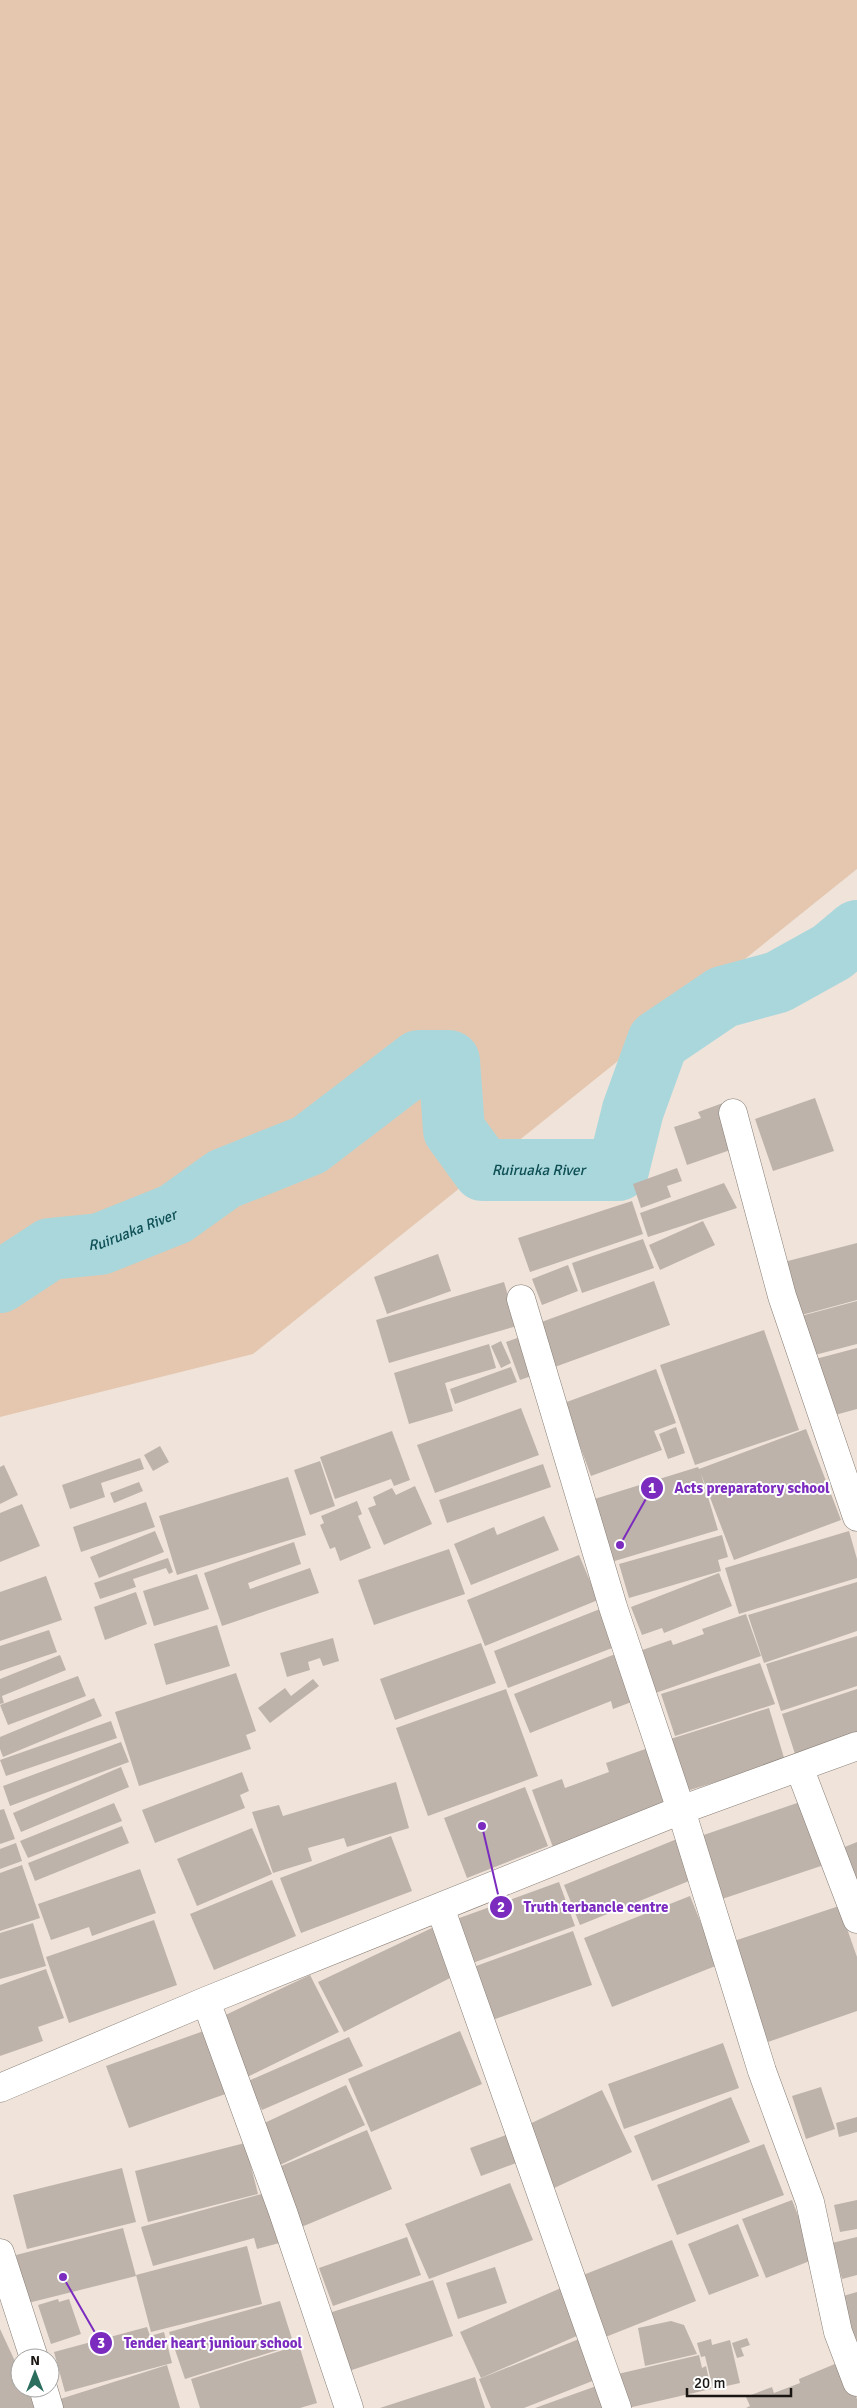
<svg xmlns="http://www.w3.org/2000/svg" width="857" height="2408" font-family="Signika,sans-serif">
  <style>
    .green { fill: #e5c7af }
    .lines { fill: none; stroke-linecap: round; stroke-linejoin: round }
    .river { stroke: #aad7dc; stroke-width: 62 }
    .building { fill: #beb3aa }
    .minor-casing { stroke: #867c74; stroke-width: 29 }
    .minor { stroke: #fff; stroke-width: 28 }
    .labels { text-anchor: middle; stroke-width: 4; stroke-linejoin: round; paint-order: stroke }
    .water-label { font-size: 15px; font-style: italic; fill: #0d4f55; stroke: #fff }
    .leader { fill: none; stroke: #7b2cbf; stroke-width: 2 }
    .callout-dot { fill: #7b2cbf; stroke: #fff; stroke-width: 2 }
    .mark-label { font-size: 15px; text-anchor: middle; font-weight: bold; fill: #fff }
    .callout-label { font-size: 15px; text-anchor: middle; font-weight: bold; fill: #7b2cbf; stroke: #fff; stroke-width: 4; stroke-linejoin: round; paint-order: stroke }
  </style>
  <rect width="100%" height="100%" fill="#efe3da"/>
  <path class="green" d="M0 0H857V869L253 1354 0 1417Z"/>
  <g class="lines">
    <path class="river" id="s1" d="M0 1282 50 1249 100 1244 175 1214 224 1179 309 1145 419 1061H449L454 1130 483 1170H618L633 1110 658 1041 723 997 778 982 832 952 857 931"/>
  </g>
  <path class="building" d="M815 1098 834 1151 773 1171 755 1119Z
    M723 1103 739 1147 687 1165 674 1127 701 1118 698 1112Z
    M677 1168 682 1181 667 1186 671 1197 641 1208 633 1184Z
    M724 1183 737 1208 648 1237 640 1213Z
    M632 1201 643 1234 530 1272 518 1238Z
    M703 1221 715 1245 660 1270 649 1245Z
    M643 1239 654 1268 582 1293 572 1263Z
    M857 1243V1300L798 1316 784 1262Z
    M438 1254 451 1291 387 1314 374 1277Z
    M568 1265 578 1291 542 1305 532 1279Z
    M654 1281 670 1325 552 1368 536 1324Z
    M504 1282 517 1326 389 1363 376 1320Z
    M857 1301V1344L811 1356 801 1316Z
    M764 1330 799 1430 695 1465 660 1365Z
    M526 1335 540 1373 520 1380 506 1342Z
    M501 1341 511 1363 501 1368 491 1346Z
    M489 1344 496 1368 445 1383 453 1411 409 1424 394 1373Z
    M857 1348V1409L824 1418 808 1361Z
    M511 1367 517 1382 455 1404 450 1389Z
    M656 1369 676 1423 654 1431 662 1450 591 1476 564 1403Z
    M521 1408 539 1455 435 1493 417 1445Z
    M676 1427 685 1453 668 1459 659 1434Z
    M806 1429 841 1520 734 1560 701 1474 718 1530 608 1563 588 1501 698 1467 699 1469Z
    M392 1431 410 1480 394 1486 391 1479 335 1499 320 1457Z
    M160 1446 169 1462 153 1471 144 1455Z
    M140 1458 144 1469 101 1483 105 1497 70 1509 62 1485Z
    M320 1461 335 1506 310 1515 294 1470Z
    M543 1464 551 1487 447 1523 439 1500Z
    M4 1465 18 1495 0 1504V1467Z
    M288 1477 306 1535 177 1575 159 1516Z
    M139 1482 143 1491 114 1503 110 1493Z
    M415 1486 432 1524 384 1545 368 1508 376 1505 373 1497 392 1488 396 1495Z
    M357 1501 362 1514 358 1516 371 1548 340 1561 335 1547 330 1549 320 1525 324 1523 321 1516Z
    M146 1502 155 1527 81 1552 73 1527Z
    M22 1504 40 1546 0 1562V1513Z
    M544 1516 559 1550 471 1585 454 1544 494 1527 497 1535Z
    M155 1531 164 1552 99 1578 90 1557Z
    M849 1531 857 1559V1578L739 1614 725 1568Z
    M722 1535 728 1557 718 1560 721 1571 629 1598 619 1564Z
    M294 1542 301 1564 248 1583 250 1589 310 1568 319 1593 222 1626 204 1573Z
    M449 1549 465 1594 374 1625 358 1580Z
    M579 1555 598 1600 485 1646 467 1600Z
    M168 1558 173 1572 169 1574 166 1568 133 1579 136 1587 100 1599 94 1583Z
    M719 1573 732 1606 664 1633 662 1628 642 1635 631 1607Z
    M197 1574 209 1609 154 1626 143 1591Z
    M46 1576 62 1620 0 1641V1592Z
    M857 1582V1631L764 1663 748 1615Z
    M136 1592 147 1624 105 1640 94 1607Z
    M605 1607 620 1645 508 1688 494 1651Z
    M746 1614 761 1656 647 1696 631 1654 671 1640 673 1645 704 1634 702 1629Z
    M217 1625 230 1666 166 1685 154 1644Z
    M49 1630 57 1652 0 1671V1646Z
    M857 1636V1686L781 1711 766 1664Z
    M333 1638 339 1661 323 1666 320 1658 308 1662 310 1670 287 1677 280 1653Z
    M481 1643 496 1683 395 1720 380 1679Z
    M623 1651 642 1698 613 1709 611 1701 530 1733 514 1694Z
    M60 1655 66 1670 2 1696 4 1703 0 1704V1679Z
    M760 1663 775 1704 675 1736 661 1694Z
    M236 1673 256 1731 246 1735 251 1749 139 1786 115 1712Z
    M78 1676 86 1696 8 1725 0 1705Z
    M313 1679 319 1686 270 1723 258 1708 285 1688 291 1696Z
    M506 1689 538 1776 428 1816 396 1728Z
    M857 1689V1741L797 1760 782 1714Z
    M94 1698 102 1716 3 1757 0 1749V1737Z
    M769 1708 785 1761 680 1793 664 1741Z
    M111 1721 117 1738 6 1776 0 1760Z
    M121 1742 129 1762 10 1806 3 1786Z
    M651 1747 673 1808 554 1850 532 1790 562 1779 565 1788 609 1772 606 1763Z
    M121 1767 129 1787 21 1832 13 1813Z
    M242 1772 249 1791 240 1795 245 1808 155 1843 142 1810Z
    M396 1782 409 1828 347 1847 344 1838 308 1848 312 1861 273 1873 252 1812 279 1805 283 1816Z
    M525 1787 548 1846 467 1878 444 1818Z
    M803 1801 824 1865 716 1901 695 1838Z
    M114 1803 122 1821 28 1858 20 1841Z
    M4 1809 15 1839 0 1844V1810Z
    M122 1826 129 1843 35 1881 28 1863Z
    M252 1828 272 1874 197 1906 177 1859Z
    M391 1836 412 1891 301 1933 280 1878Z
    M677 1839 694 1879 580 1925 564 1885Z
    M857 1842V1907L835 1851Z
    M16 1843 22 1861 0 1869V1849Z
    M22 1865 40 1918 0 1931V1873Z
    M140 1869 156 1913 92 1936 89 1927 51 1940 38 1904Z
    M272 1880 296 1936 214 1970 190 1914Z
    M559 1882 575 1926 467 1965 451 1921Z
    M690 1896 718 1965 612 2007 584 1938Z
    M839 1906 857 1957V2011L768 2042 734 1941Z
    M154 1920 177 1985 69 2023 46 1957Z
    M33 1923 46 1966 0 1979V1933Z
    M434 1927 458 1974 344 2032 318 1982Z
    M573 1931 592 1985 484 2023 465 1970Z
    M46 1969 64 2018 38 2027 43 2041 0 2056V1985Z
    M310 1975 339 2032 241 2080 215 2020Z
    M212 2028 234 2091 129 2128 106 2066Z
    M460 2031 482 2084 371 2132 348 2079Z
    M349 2037 363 2066 262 2110 248 2081Z
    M723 2043 739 2088 624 2129 608 2084Z
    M346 2085 365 2125 280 2165 260 2125Z
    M821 2087 835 2129 806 2139 792 2096Z
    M602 2090 632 2152 552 2189 523 2127Z
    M731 2097 750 2142 652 2181 634 2136Z
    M857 2117V2132L839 2137 836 2123Z
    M367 2130 392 2189 299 2228 274 2169Z
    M509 2134 519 2162 481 2176 470 2148Z
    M245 2143 258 2194 148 2222 135 2171Z
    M764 2144 784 2195 677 2235 657 2185Z
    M122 2168 136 2222 27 2249 13 2195Z
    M510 2183 533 2240 429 2279 405 2224Z
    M269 2192 283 2242 257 2249 254 2238 153 2266 141 2227Z
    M792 2200 815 2259 766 2278 742 2219Z
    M857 2200V2229L840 2232 834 2205Z
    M738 2224 759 2276 709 2295 688 2244Z
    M123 2228 136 2276 28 2303 16 2255Z
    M407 2237 421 2275 333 2306 319 2268Z
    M857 2237V2275L842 2279 832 2243Z
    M672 2240 696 2301 598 2340 573 2279Z
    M247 2246 262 2304 151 2332 136 2275Z
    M495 2267 507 2303 458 2319 446 2283Z
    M433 2280 453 2336 349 2371 329 2313Z
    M568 2285 588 2331 481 2378 460 2332Z
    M857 2292V2352L836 2298Z
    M58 2299 59 2302 69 2299 81 2334 51 2344 38 2305Z
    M280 2301 294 2345 185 2379 169 2332Z
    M671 2321 684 2325 697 2354 645 2366 638 2328Z
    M147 2327 150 2336 164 2332 172 2363 65 2392 54 2352Z
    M0 2329 20 2372V2388H28L37 2408H0Z
    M589 2335 605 2376 524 2408H491L479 2379Z
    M747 2338 750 2345 741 2348 744 2356 737 2358 732 2343Z
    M711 2339 712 2345 730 2340 740 2383 713 2389 705 2356 701 2357 697 2343Z
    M299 2345 317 2403 300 2408H200L191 2379Z
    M699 2355 702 2368 706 2366 711 2389 628 2408 605 2377Z
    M842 2361 857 2399V2408H746L750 2406 746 2397 772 2387 774 2393 800 2383 799 2379Z
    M167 2365 180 2408H57L54 2401Z
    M475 2377 485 2408H380Z
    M602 2384 611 2408H535Z"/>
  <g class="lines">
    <defs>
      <path id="minor" d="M733 1113 782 1296 857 1517
        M521 1299 613 1607 681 1810 762 2071 810 2202 838 2332 857 2382
        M799 1767 857 1919
        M440 1907 617 2408
        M206 2001 283 2212 349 2408
        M0 2088 206 2001 681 1810 857 1746
        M0 2253 34 2358
        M43 2388 49 2408"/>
    </defs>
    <use href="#minor" class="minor-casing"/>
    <use href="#minor" class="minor"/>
  </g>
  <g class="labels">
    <g class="water-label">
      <text dy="5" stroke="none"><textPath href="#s1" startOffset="685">Ruiruaka River</textPath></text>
      <text dy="5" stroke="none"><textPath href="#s1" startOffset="145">Ruiruaka River</textPath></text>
    </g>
  </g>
  <path class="leader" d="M620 1545L652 1488M482 1826L501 1907M63 2277L101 2343"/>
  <g class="callout-dot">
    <circle cx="620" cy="1545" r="5"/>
    <circle cx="482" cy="1826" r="5"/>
    <circle cx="63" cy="2277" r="5"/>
    <circle cx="652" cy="1488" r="12"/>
    <circle cx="501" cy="1907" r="12"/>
    <circle cx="101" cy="2343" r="12"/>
  </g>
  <g class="mark-label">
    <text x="652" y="1493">1</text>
    <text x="501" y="1912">2</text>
    <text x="101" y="2348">3</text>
  </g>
  <g class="callout-label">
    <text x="752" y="1493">Acts preparatory school</text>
    <text x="596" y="1912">Truth terbancle centre</text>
    <text x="213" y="2348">Tender heart juniour school</text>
  </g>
  <g transform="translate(35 2373)"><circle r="24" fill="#ffffff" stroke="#a3a2a1"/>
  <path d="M0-4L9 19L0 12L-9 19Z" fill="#2c6e5e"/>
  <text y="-8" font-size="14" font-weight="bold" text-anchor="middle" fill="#1a1613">N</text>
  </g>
  <path d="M687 2388v8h104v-8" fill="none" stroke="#1a1613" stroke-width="2.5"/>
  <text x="694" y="2388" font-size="15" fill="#1a1613" stroke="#ffffff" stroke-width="4" paint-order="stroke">20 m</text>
</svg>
